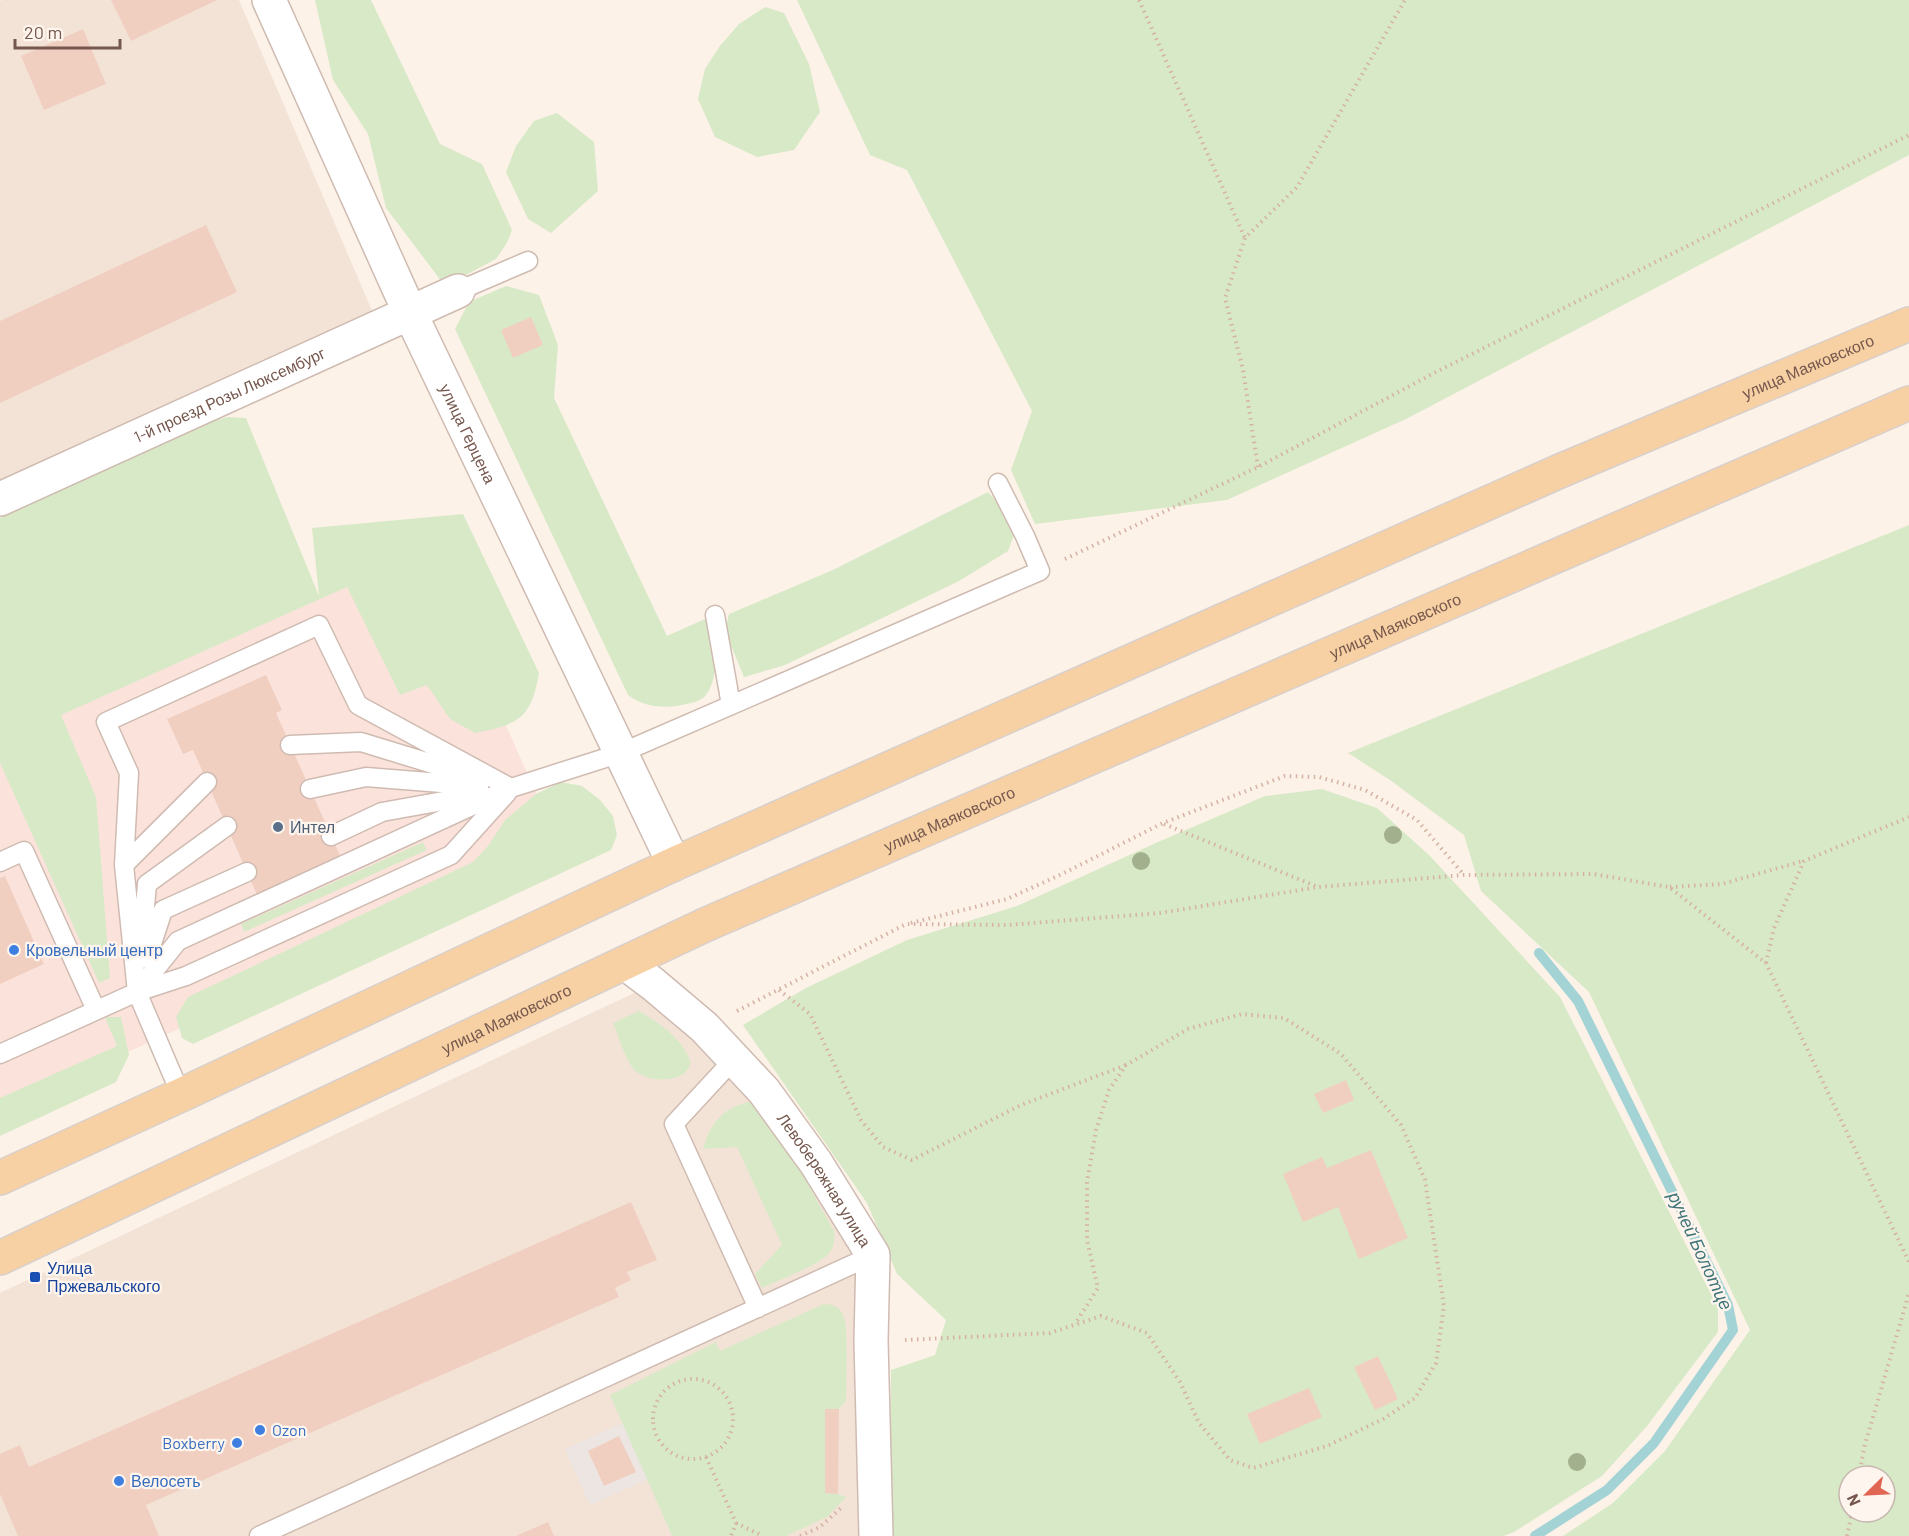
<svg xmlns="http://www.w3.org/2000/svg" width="1909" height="1536" font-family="Barlow,sans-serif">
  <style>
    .residential { fill: #f3e3d7 }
    .commercial { fill: #fbe3dc }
    .industrial { fill: #ece5e1 }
    .green { fill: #d8e9c7; fill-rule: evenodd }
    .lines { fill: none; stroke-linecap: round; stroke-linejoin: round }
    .stream { stroke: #a4d3d6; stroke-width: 10 }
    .building { fill: #f0cfc1 }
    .service-casing { stroke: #cfbbb1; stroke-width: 21 }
    .minor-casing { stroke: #cfbbb1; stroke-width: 36 }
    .primary-casing { stroke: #d8d0cd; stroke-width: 36 }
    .path { stroke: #d5b2a3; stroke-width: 4; stroke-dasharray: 1.5 4.5; stroke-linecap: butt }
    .service { stroke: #fff; stroke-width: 18 }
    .minor { stroke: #fff; stroke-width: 33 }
    .primary { stroke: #f7d0a4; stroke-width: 33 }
    .tree { fill: #a3b08e }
    .service-dot { fill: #5c6f8a; stroke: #fef6ee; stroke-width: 2 }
    .shop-dot { fill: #3f7fe0; stroke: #fef6ee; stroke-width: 2 }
    .transit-dot { fill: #1a4fb4; stroke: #fef6ee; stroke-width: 2 }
    .labels { text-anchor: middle; stroke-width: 4.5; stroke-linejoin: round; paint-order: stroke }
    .street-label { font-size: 16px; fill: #75574d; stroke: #fef6ee }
    .service-label { font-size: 16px; fill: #4e5e75; stroke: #fef6ee; text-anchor: start }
    .shop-label { font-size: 16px; fill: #366cbe; stroke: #fef6ee; text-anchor: start }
    .transit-label { font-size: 16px; fill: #164399; stroke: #fef6ee; text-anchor: start }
    .water-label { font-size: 18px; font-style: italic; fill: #417579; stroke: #fef6ee }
  </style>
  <rect width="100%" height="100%" fill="#fcf2e8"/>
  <path class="residential" d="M2 0H239L373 313 0 484V1Z
    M653 984 704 1027 873 1255 876 1536H0V1293Z"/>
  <path class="commercial" d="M425 547 564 854 0 1110V740Z"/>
  <path class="industrial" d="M627 1421 652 1477 590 1505 565 1449Z"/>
  <path class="green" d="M315 0H371L440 144 482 164 512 230 507 243 496 259 445 286 386 208 368 134 333 80Z
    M797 0H1909V155L1408 418 1227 500 1035 524 1011 470 1032 411 907 170 870 155Z
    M765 7 784 13 809 64 820 112 794 150 757 157 715 137 698 99 705 69 719 47 739 24Z
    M557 113 594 142 598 191 551 233 528 219 506 172 516 146 534 121Z
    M506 286 539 295 558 345 554 398 667 636 705 619C708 626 712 634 714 641 718 656 716 682 706 695 700 703 685 704 676 706 659 708 642 706 628 695L455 329 469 302Z
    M228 417 246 418 319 596 312 528 463 514 539 673C531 719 519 724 475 733L450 719 427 685 400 695 347 587 61 715 96 797 110 978 99 983 0 763V518L212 421Z
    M988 492 1002 507 1014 535 1008 551 959 581 785 665 744 677 725 631 729 614 833 570Z
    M1909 525V1536H1563L1613 1503 1665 1451 1750 1330 1589 992 1481 891 1464 835 1390 780 1348 753ZM1849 1476H1885V1512H1849Z
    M561 782 582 786 600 800 613 816 617 835 611 850 193 1044 182 1038 176 1017 188 997 473 862 488 846 505 820 536 794Z
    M1322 789 1377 808 1430 856 1560 997 1718 1308V1332L1647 1426 1602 1476 1514 1532 1504 1536H890L891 1370 935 1355 946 1320 897 1274 867 1203 743 1025 806 988 907 940 1017 906 1158 842 1265 796Z
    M423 842 427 850 244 932 241 924Z
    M639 1011C661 1024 682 1038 691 1063 689 1067 687 1071 683 1074 670 1083 641 1081 632 1067 623 1054 619 1037 613 1023Z
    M105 1017H121L129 1055 116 1082 0 1136V1098L117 1046Z
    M748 1102 760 1107 774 1123 834 1231C835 1239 835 1246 829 1253 819 1266 778 1280 762 1288L755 1274 782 1245 737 1147 703 1149C711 1123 721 1109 748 1102Z
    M824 1304C833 1304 840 1307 843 1315 849 1328 846 1383 846 1401L839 1409H825V1493L838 1494 846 1497 827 1517 786 1536H672L610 1395 716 1342 720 1351Z"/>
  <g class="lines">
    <path class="stream" d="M1535 1536 1607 1490 1654 1443 1733 1330 1728 1305 1578 1001 1539 953"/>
  </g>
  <path class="building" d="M111 0H217L131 41Z
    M83 29 106 84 44 110 21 56Z
    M206 225 237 292 0 403V321Z
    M531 317 543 345 513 358 501 330Z
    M266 675 282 710 276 713 342 860 258 897 193 750 183 754 167 719Z
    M5 876 44 964 0 984V878Z
    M1346 1080 1354 1100 1323 1113 1314 1094Z
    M1371 1150 1408 1238 1359 1259 1338 1207 1303 1222 1283 1174 1322 1157 1327 1168Z
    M631 1202 657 1260 627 1272 631 1280 615 1288 619 1297 146 1505 159 1536H18L0 1494V1454L20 1445 29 1467Z
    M1378 1356 1398 1399 1375 1410 1354 1367Z
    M1309 1388 1322 1417 1260 1444 1247 1414Z
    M825 1409H839L838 1494 825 1493Z
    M619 1436 636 1472 604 1486 588 1451Z
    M548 1522 554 1536H516Z"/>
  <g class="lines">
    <defs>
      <path id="service" d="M458 291 528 261
        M715 615 731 705
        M290 745 361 742 472 776
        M310 789 366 777 479 786
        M331 836 382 812 482 794
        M0 862 24 851 96 1010
        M124 865 129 773 106 722 319 625 358 705 511 788
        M141 951 147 884 227 826
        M147 959 163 910 247 872
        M137 992 178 941 511 788 621 753 1040 571 1025 536 998 483
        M0 1054 137 992 186 976 451 855 507 793
        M734 1059 674 1124 758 1308
        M181 1095 137 992 124 865 207 782
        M259 1536 873 1255"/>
      <g id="minor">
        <path id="s1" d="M269 0 410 313 674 864"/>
        <path id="s2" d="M0 499 458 291"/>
        <path id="s3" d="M625 963 653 984 704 1027 764 1091 816 1163 873 1255 871 1341 876 1536"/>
      </g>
      <g id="primary">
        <path id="s4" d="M0 1178 181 1095 674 864 1560 471 1909 324"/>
        <path id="s5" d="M0 1258 707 924 1909 403"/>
      </g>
    </defs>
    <use href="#service" class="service-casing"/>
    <use href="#minor" class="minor-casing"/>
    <use href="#primary" class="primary-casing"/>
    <path class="path" d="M1139 0 1245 238
      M1258 467 1243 370 1225 298 1245 238 1297 187 1405 0
      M1065 559 1258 467 1436 372 1909 135
      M1164 824 1318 887
      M1670 887 1722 884 1803 861
      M911 923 1007 899 1062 874 1163 823 1285 776 1319 777 1365 790 1417 820 1464 875
      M1766 963 1774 928 1804 861 1909 817
      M779 990 810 1014 861 1120 883 1147 912 1160 1021 1105 1126 1065
      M737 1011 906 924 1008 925 1160 913 1318 887 1464 875 1593 874 1669 887 1766 963 1909 1262
      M905 1340 1050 1333 1101 1316 1147 1333 1180 1382 1199 1423 1230 1460 1253 1468 1327 1446 1383 1419 1415 1398 1436 1363 1444 1306 1425 1180 1401 1125 1341 1054 1284 1018 1242 1014 1188 1029 1126 1065 1109 1090 1096 1130 1087 1182V1240L1098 1288 1075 1324
      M653 1419a40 40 0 1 1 80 0a40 40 0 1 1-80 0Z
      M706 1457 736 1523 731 1536
      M1859 1476 1864 1448 1909 1293
      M736 1523 763 1536
      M800 1536 820 1527 841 1508
      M1847 1536 1852 1512"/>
    <use href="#service" class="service"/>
    <use href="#minor" class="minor"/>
    <use href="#primary" class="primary"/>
  </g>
  <g class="tree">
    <circle cx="1393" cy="835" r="9"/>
    <circle cx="1141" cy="861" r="9"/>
    <circle cx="1577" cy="1462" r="9"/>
  </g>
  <circle class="service-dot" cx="278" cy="827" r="6"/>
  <g class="shop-dot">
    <circle cx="14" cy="950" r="6"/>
    <circle cx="260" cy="1430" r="6"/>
    <circle cx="237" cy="1443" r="6"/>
    <circle cx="119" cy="1481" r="6"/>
  </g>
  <rect class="transit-dot" x="29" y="1271" width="12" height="12" rx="3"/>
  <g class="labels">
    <g class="street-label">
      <text dy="6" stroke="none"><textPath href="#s4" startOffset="1982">улица Маяковского</textPath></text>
      <text dy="6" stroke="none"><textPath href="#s2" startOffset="252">1-й проезд Розы Люксембург</textPath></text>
      <text dy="6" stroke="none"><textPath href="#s1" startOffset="477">улица Герцена</textPath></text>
      <text dy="6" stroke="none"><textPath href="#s5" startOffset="1532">улица Маяковского</textPath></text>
      <text dy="6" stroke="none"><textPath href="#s5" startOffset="1046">улица Маяковского</textPath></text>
      <text dy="6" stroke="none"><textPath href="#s5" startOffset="560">улица Маяковского</textPath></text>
      <text dy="6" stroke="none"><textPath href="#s3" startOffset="297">Левобережная улица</textPath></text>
    </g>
    <g class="service-label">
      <text x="290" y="833">Интел</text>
    </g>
    <g class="shop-label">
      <text x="26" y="956">Кровельный центр</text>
      <text x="272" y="1436">Ozon</text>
      <text x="225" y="1449" text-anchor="end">Boxberry</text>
      <text x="131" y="1487">Велосеть</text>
    </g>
    <g class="transit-label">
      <text x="47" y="1274">Улица<tspan x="47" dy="18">Пржевальского</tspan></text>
    </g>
    <g class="water-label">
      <text transform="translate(1700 1251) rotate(65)" y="6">ручей Болотце</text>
    </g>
  </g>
  <g transform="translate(1867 1494) rotate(246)"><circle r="28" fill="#fef6ee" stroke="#c7b6ae" stroke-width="1.5"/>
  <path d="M0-4.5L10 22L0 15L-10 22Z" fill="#e06553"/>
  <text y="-9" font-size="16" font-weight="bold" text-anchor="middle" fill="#75574d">N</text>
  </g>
  <path d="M15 39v9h105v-9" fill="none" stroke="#75574d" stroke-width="3"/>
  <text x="24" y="39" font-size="18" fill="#75574d" stroke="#fef6ee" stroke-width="4.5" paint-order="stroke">20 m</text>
</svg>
